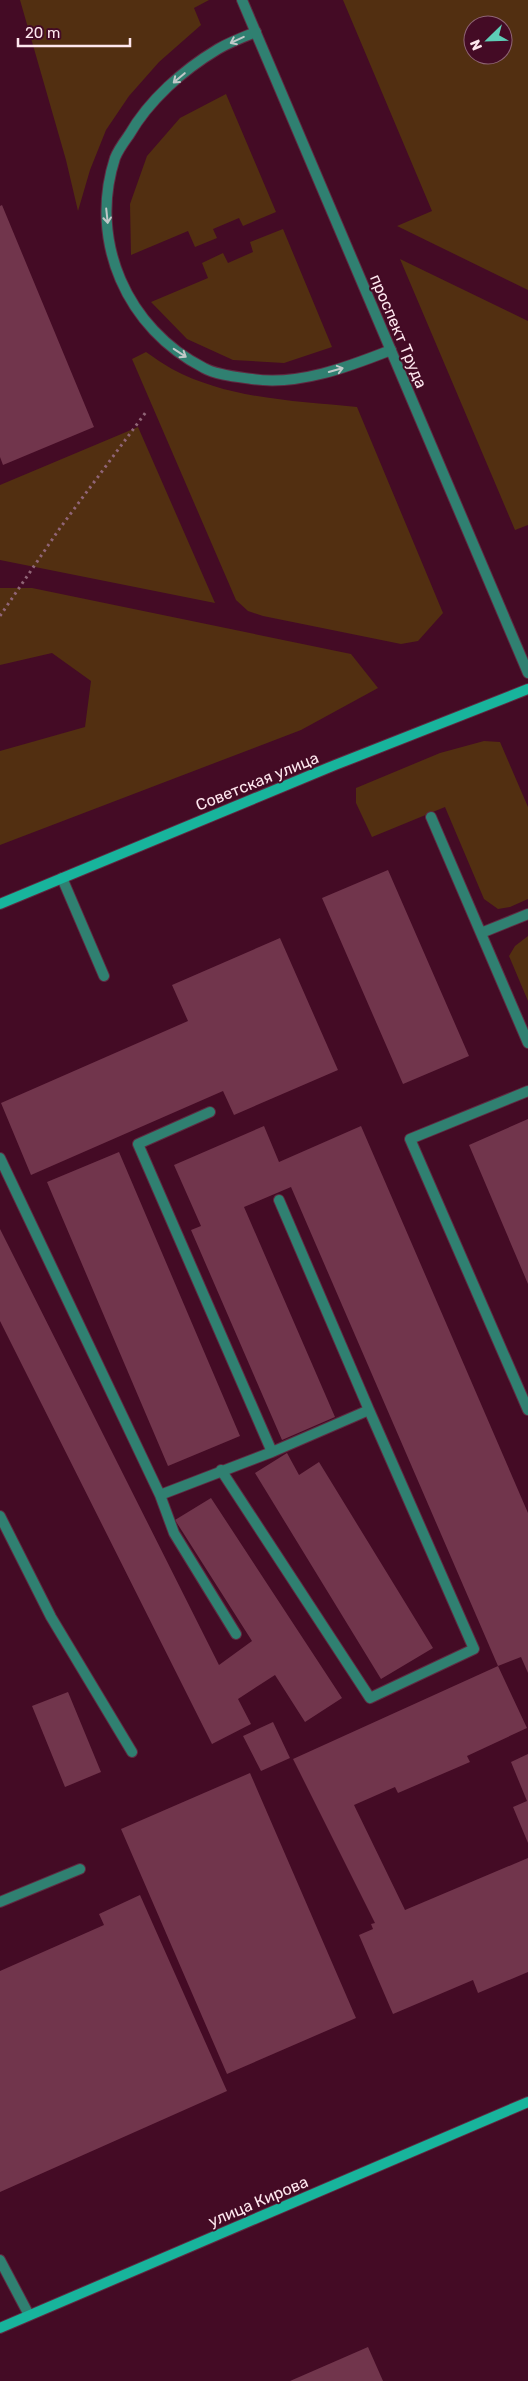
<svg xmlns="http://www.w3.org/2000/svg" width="528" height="2381" font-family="Rubik,sans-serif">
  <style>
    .green { fill: #522f11; fill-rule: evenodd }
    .building { fill: #71354c }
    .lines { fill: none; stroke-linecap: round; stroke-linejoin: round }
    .lane-casing { stroke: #5e2a41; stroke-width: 12 }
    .street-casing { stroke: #5e2a41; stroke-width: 12 }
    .secondary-casing { stroke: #5e2a41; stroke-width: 12 }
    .path { stroke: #906577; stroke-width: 3; stroke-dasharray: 2.5 4; stroke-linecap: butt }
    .lane { stroke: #308071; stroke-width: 10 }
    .street { stroke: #308071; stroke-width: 10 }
    .secondary { stroke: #18b49c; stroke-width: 10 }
    .oneway { stroke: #c0c8c8 }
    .labels { text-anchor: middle; stroke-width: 4; stroke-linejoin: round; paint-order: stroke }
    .street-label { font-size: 16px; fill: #fee7ee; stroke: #440b25 }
  </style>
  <rect width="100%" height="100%" fill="#440b25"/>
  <path class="green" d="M20 0H209L194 8 201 25 159 62 129 96 106 130 90 170 78 211 66 160Z
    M343 0H528V290L397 226 432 211ZM473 25H503V55H473Z
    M226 94 276 212 243 226 239 218 213 229 217 238 195 247 188 231 131 255 130 204 147 156 180 118Z
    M283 229 332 347 284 363 233 360 187 339 151 302 208 278 202 263 223 253 228 263 253 252 250 242Z
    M400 259 528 321V525L515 530Z
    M146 352C155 358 163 364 172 369 228 399 295 401 357 407L443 613 418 641 401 644 263 616 248 611 236 600 132 359Z
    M138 427 215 603 0 560V485Z
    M0 588H32L351 654 378 688 301 730 0 845V751L85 727 91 681 52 653 0 665Z
    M484 741 500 742 528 807V899L510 907 498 909 484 899 445 807 372 837 356 803V788L440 753Z
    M528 936V1001L509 956 515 946Z"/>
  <path class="building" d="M2 205 94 427 3 465 0 457V206Z
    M388 870 469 1056 403 1084 322 898Z
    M280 938 338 1070 234 1115 223 1091 31 1175 1 1103 188 1021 172 985Z
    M528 1119V1284L469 1145Z
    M264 1126 279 1162 361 1126 528 1513V1673L521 1657 498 1666 291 1187 244 1207 335 1417 282 1440 191 1230 201 1226 174 1165Z
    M119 1152 240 1436 168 1466 47 1182Z
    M0 1229 219 1665 252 1641 175 1520 211 1498 342 1698 305 1722 275 1675 238 1699 251 1724 212 1744 0 1321Z
    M287 1453 299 1475 319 1462 433 1648 381 1679 255 1473Z
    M498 1666 527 1728 467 1756 470 1762 398 1793 395 1787 354 1805 405 1910 528 1858V1972L478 1993 473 1980 393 2014 359 1935 373 1929 371 1924 375 1923 293 1759Z
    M68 1692 101 1772 65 1787 32 1706Z
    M273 1722 290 1758 261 1771 243 1736Z
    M528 1754V1843L513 1807 527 1801 511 1762Z
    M250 1773 356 2018 227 2074 121 1829Z
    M140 1895 227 2091 0 2192V1971L104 1925 99 1914Z
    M368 2347 383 2381H290Z"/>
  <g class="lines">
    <defs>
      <path id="lane" d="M256 32C243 37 230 42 218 49 183 70 149 100 129 135 124 142 118 150 115 158 88 241 127 329 204 368 216 375 238 377 252 379 298 386 348 367 391 350
        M431 817 528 1043
        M62 878 104 976
        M481 933 528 914
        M528 1091 410 1139 528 1410
        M210 1112 138 1144 272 1452
        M0 1158 160 1495 272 1452 369 1410 279 1200
        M221 1470 370 1698 474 1649 369 1410
        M160 1495 174 1533 236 1634
        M0 1516 51 1617 132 1752
        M0 1902 80 1869
        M0 2260 29 2315"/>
      <path id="street" d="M242 0 528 673"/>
      <path id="secondary" d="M0 904 335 765 528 689
        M0 2328 528 2102"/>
    </defs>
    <use href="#lane" class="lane-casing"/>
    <use href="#street" class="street-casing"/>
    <use href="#secondary" class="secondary-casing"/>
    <path class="path" d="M0 616 60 528 146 412"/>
    <use href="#lane" class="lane"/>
    <use href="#street" class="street"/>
    <use href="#secondary" class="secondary"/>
  </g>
  <defs><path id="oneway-shaft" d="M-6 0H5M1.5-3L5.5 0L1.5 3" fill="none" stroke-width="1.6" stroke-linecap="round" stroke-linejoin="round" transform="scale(1.25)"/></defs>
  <g class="oneway">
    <use href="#oneway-shaft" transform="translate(237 40) rotate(155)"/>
    <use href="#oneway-shaft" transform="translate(179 78) rotate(140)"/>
    <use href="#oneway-shaft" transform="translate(107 216) rotate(84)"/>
    <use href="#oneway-shaft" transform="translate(180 353) rotate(33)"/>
    <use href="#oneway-shaft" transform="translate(336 370) rotate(-16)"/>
  </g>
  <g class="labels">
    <g class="street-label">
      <text transform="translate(399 331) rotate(67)" y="6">проспект Труда</text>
      <text transform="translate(257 781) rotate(-22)" y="6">Советская улица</text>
      <text transform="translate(258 2201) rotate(-23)" y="6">улица Кирова</text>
    </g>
  </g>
  <g transform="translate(488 40) rotate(247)"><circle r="24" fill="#440b25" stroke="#8e6375"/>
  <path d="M0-4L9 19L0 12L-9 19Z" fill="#5eceb7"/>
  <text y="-8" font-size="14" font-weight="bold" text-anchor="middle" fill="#fee7ee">N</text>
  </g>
  <path d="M18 38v8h112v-8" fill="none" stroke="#fee7ee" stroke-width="2.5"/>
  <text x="25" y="38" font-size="15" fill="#fee7ee" stroke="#440b25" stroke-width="4" paint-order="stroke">20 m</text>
</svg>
